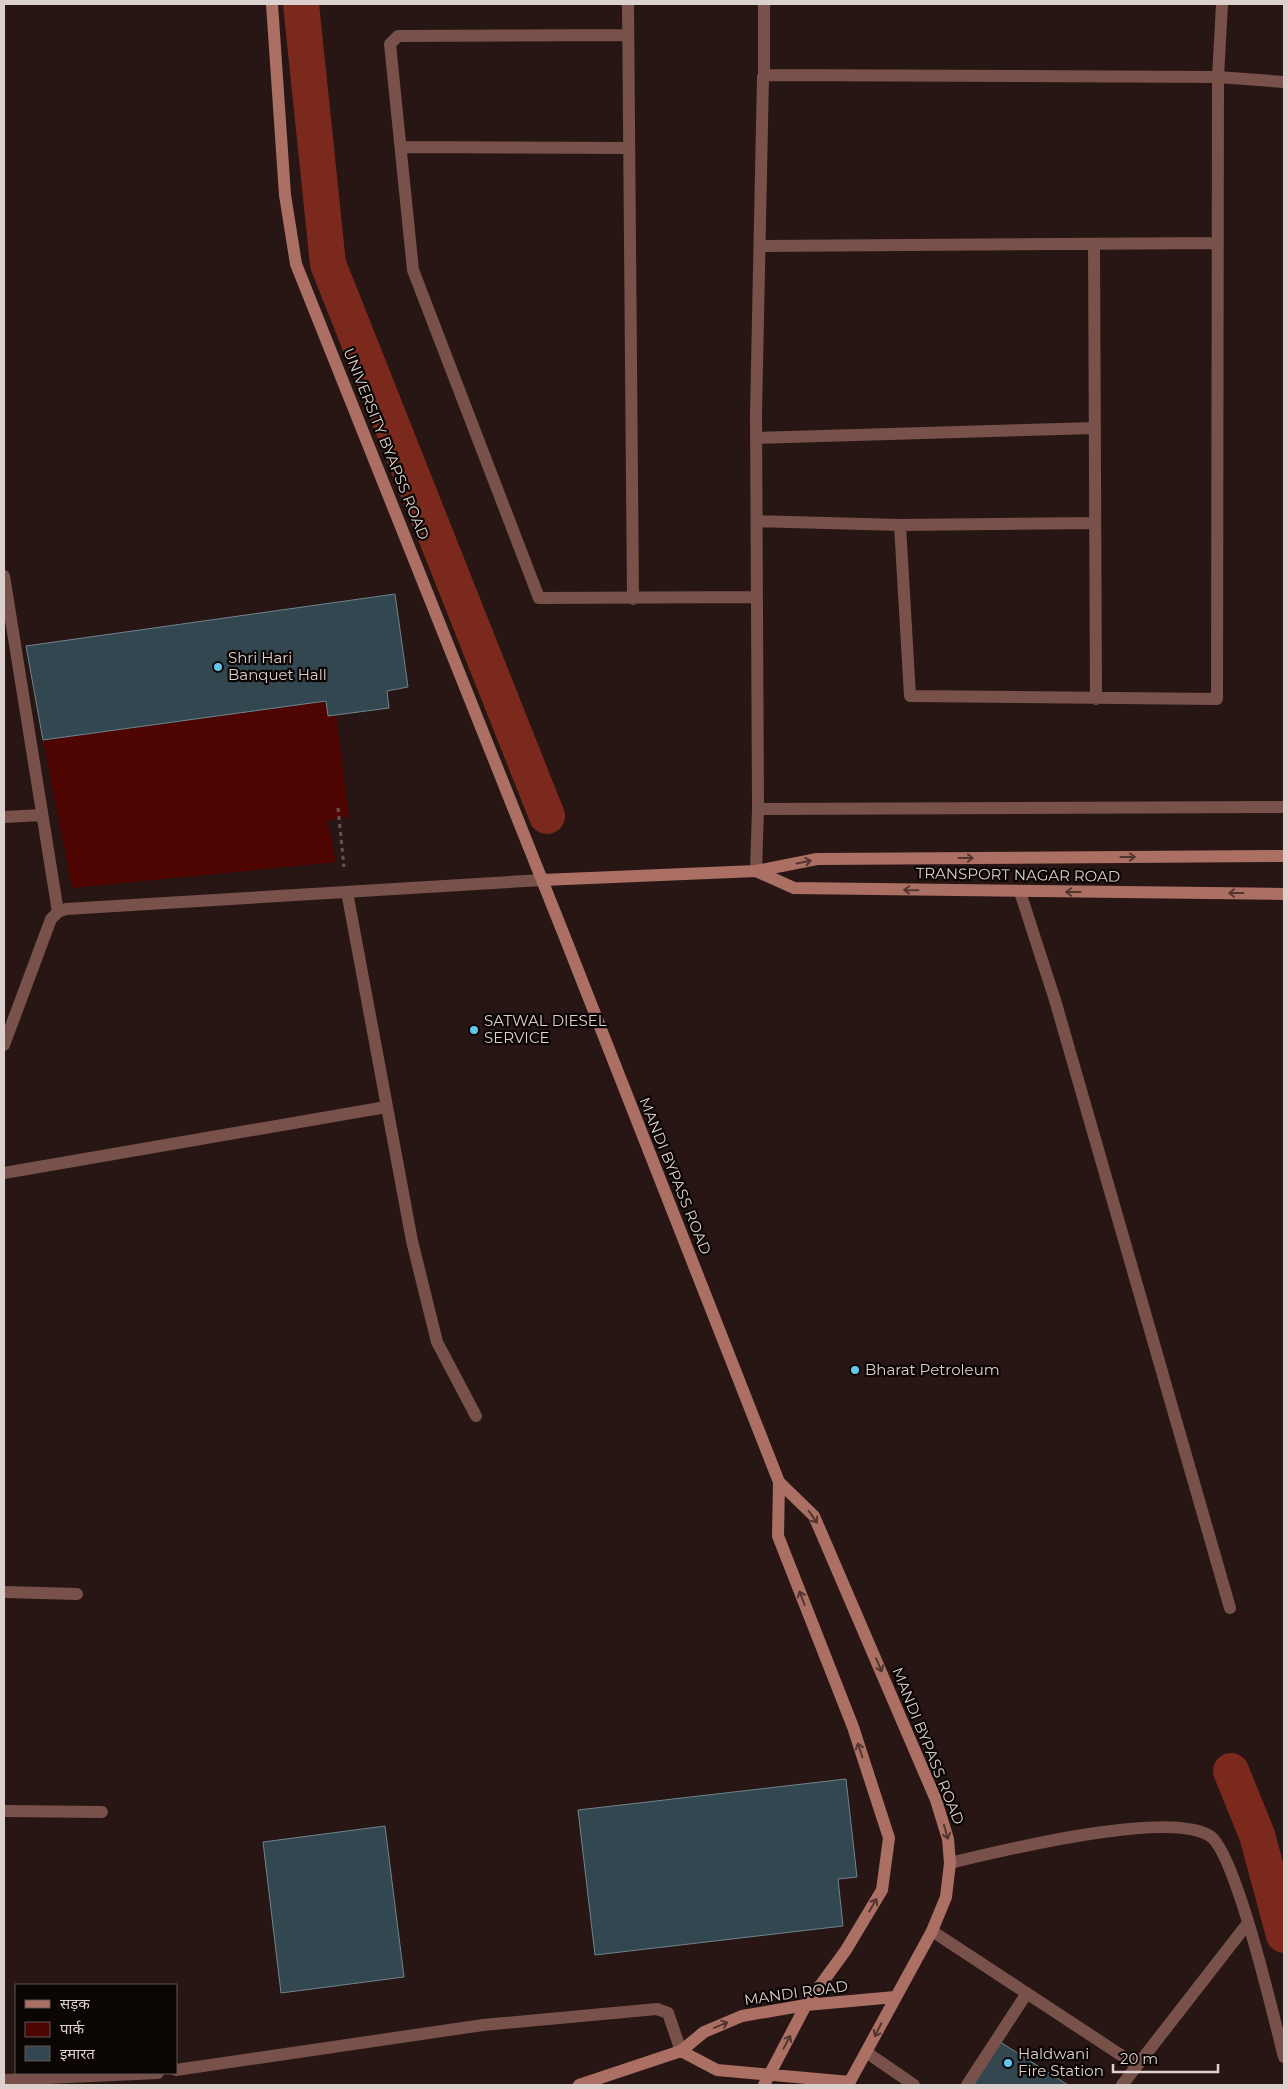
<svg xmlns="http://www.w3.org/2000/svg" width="1288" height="2089" font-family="Montserrat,'Noto Sans Devanagari',sans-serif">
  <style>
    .green { fill: #4e0400 }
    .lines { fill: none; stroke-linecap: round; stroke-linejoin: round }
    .canal { stroke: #7c291d; stroke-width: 36 }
    .building { fill: #334750; stroke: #6f848e }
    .path { stroke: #645451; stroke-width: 3; stroke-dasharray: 4 4; stroke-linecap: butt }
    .lane { stroke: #77514a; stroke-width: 12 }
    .street { stroke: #77514a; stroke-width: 12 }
    .secondary { stroke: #ac6f64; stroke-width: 12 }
    .oneway { stroke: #53352f }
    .poi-dot { fill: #64c5ee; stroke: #0b0504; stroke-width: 2 }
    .labels { text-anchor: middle; stroke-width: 4.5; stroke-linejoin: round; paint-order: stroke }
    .street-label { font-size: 15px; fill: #ddd1ce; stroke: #0b0504 }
    .poi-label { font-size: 15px; fill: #ddd1ce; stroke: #0b0504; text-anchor: start }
  </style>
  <rect width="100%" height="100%" fill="#271613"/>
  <path class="green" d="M326 701 328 716 336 715 349 817 327 820 336 862 72 888 43 740Z"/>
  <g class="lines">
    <path class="canal" d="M301 4 328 264 547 816
      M1231 1771 1257 1835 1284 1935"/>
  </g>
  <path class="building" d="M395 594 408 687 387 691 389 708 328 716 326 701 43 740 26 646Z
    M846 1779 857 1877 838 1879 843 1926 595 1955 578 1810Z
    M385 1826 404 1977 281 1993 263 1842Z
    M997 2040 1068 2085H969Z"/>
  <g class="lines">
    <path class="path" d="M338 808 344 867"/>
    <path class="lane" d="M4 1592 77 1594
      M4 1811 102 1812
      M932 1931 1136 2065
      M866 2052 914 2085
      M967 2085 1027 1993
      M1122 2085 1248 1923"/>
    <path class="street" d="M628 4 633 599
      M764 4V75
      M628 35 398 36 390 44 413 270 539 598 757 597
      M401 147 629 148
      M1094 244 1096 699
      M760 246 1218 243
      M756 438 1095 428
      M757 521 900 525 1095 523
      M900 525 910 696 1217 699 1218 77 1222 4
      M4 576 58 912
      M758 809 1284 807
      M4 817 42 815
      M756 871 758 809 756 414 763 77 764 75 1218 77 1284 82
      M347 892 412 1241 437 1342 476 1416
      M1020 892 1055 1000 1230 1608
      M4 1045 51 919 58 912 66 909 542 880
      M4 1173 386 1107
      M950 1863C1000 1851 1169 1809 1210 1836 1236 1853 1274 2019 1284 2057
      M176 2070 483 2025 657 2009 668 2013 681 2051
      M4 2080 158 2073"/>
    <path class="secondary" d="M272 4 285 195 296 264 564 935 779 1482 778 1536 853 1727 889 1838 882 1890 846 1950 806 2005 764 2085
      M756 871 794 888 1284 894
      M542 880 756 871 817 859 1284 856
      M779 1482 814 1516 936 1800 948 1839 950 1863 946 1897 932 1931 848 2085
      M681 2051 717 2070 850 2082
      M579 2085 681 2051 704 2032 742 2016 806 2005 895 1997"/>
  </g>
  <defs><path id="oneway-shaft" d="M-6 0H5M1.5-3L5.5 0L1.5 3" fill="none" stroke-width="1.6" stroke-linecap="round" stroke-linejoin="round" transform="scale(1.25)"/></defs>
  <g class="oneway">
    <use href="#oneway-shaft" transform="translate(1128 857)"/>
    <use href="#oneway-shaft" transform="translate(966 858)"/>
    <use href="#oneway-shaft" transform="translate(804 862) rotate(-12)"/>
    <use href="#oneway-shaft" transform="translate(911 890) rotate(-179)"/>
    <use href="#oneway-shaft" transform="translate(1073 892) rotate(-180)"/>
    <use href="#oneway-shaft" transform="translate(1236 893) rotate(-180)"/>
    <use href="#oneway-shaft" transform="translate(813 1517) rotate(55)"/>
    <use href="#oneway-shaft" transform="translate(802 1598) rotate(-111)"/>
    <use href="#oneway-shaft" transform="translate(879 1665) rotate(67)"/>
    <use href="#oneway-shaft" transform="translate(860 1750) rotate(-108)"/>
    <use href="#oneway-shaft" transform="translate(946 1832) rotate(74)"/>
    <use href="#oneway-shaft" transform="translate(873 1905) rotate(-60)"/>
    <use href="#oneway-shaft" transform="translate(721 2025) rotate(-22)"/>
    <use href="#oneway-shaft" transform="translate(878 2030) rotate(117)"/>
    <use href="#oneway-shaft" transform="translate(787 2042) rotate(-62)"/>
  </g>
  <g class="poi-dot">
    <circle cx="218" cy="667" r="5"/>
    <circle cx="474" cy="1030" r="5"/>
    <circle cx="855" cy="1370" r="5"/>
    <circle cx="1008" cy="2063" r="5"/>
  </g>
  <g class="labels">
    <g class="street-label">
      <text transform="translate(386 444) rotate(68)" y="5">UNIVERSITY BYAPSS ROAD</text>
      <text transform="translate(1018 875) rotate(1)" y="5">TRANSPORT NAGAR ROAD</text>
      <text transform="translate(675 1176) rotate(68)" y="5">MANDI BYPASS ROAD</text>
      <text transform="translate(928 1746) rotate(68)" y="5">MANDI BYPASS ROAD</text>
      <text transform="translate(796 1993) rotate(-8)" y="5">MANDI ROAD</text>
    </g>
    <g class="poi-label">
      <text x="228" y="663">Shri Hari<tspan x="228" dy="17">Banquet Hall</tspan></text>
      <text x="484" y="1026">SATWAL DIESEL<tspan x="484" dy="17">SERVICE</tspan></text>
      <text x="865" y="1375">Bharat Petroleum</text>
      <text x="1018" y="2059">Haldwani<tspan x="1018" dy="17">Fire Station</tspan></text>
    </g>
  </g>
  <rect width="1288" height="2089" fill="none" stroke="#ddd1ce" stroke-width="10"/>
  <rect x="15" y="1984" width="162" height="90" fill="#0b0504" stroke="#5f5755"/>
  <rect x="25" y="2000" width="25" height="8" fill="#ac6f64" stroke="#5f5755"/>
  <text x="60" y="2009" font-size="15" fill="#ddd1ce">सड़क</text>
  <rect x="25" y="2022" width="25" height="15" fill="#4e0400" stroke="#5f5755"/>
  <text x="60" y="2034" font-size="15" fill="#ddd1ce">पार्क</text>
  <rect x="25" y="2046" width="25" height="15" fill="#334750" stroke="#5f5755"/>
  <text x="60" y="2059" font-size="15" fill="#ddd1ce">इमारत</text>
  <path d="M1113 2064v8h105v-8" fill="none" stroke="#ddd1ce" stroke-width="2.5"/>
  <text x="1120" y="2064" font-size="15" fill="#ddd1ce" stroke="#0b0504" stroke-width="4" paint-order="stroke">20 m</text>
</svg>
